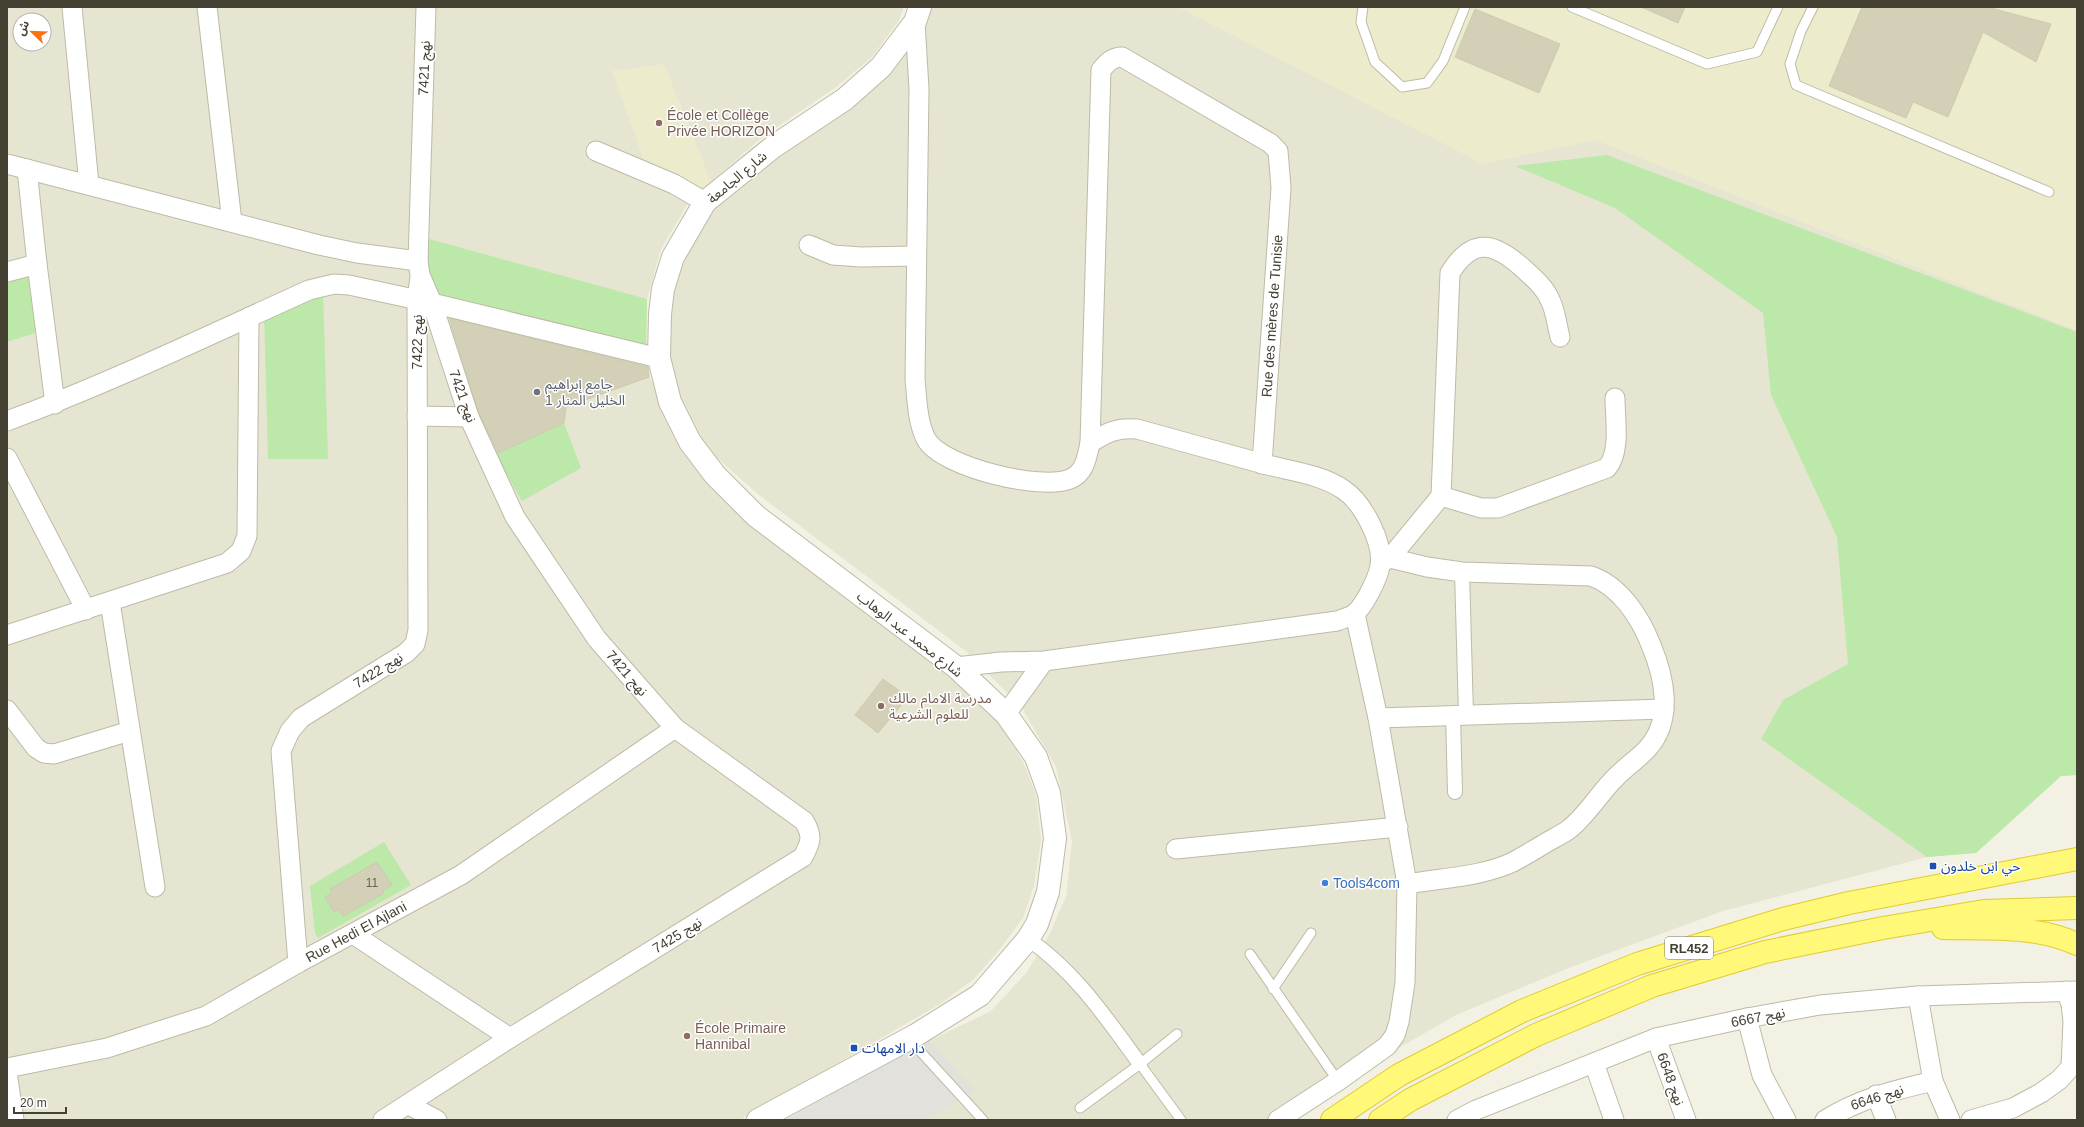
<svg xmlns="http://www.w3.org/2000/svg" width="2084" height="1127" font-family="Arial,'Noto Sans Arabic',sans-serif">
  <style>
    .residential { fill: #e6e5d1; fill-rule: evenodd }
    .education { fill: #ecebcc }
    .green { fill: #bce8aa }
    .parking { fill: #e2e1dc }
    .building { fill: #d4d0b8; stroke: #cecaab }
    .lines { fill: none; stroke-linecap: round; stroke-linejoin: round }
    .service-casing { stroke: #bdbba6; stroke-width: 11 }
    .pedestrian-casing { stroke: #bdbba6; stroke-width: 16 }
    .minor-casing { stroke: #bdbba6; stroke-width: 21 }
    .tertiary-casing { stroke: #bdbba6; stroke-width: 24 }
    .trunk-casing { stroke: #e0cc2f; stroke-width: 24 }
    .service { stroke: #fff; stroke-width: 9 }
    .pedestrian { stroke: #fff; stroke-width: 14 }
    .minor { stroke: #fff; stroke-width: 19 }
    .tertiary { stroke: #fff; stroke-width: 22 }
    .trunk { stroke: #fff878; stroke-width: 22 }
    .education-dot { fill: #8d6e63; stroke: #fff; stroke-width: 1.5 }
    .worship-dot { fill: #6b7280; stroke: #fff; stroke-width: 1.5 }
    .transit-dot { fill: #1a4fb4; stroke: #fff; stroke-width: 1.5 }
    .shop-dot { fill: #3f7fe0; stroke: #fff; stroke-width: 1.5 }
    .labels { text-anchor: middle; stroke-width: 3; stroke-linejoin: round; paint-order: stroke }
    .number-label { font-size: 12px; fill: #686554 }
    .shield { fill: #fff; stroke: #7c7a70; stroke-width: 1 }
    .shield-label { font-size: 13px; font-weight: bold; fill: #444133 }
    .street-label { font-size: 14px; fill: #444133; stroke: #fff }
    .education-label { font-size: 14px; fill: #785e54; stroke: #fff; text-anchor: start }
    .worship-label { font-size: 14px; fill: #5b616d; stroke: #fff; text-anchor: start }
    .transit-label { font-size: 14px; fill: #164399; stroke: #fff; text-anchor: start }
    .shop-label { font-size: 14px; fill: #366cbe; stroke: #fff; text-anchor: start }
  </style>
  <rect width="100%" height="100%" fill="#f2f1e3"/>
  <path class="residential" d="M7 7H904L899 20 872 57 835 88 765 135 690 200 661 249 647 299 646 357 650 377 673 429 701 475 741 513 951 677 997 719 1024 764 1036 795 1041 840 1034 886 1023 918 999 950 974 979 940 1004 740 1120H7ZM20 20H44V44H20Z
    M927 7H2077V775L2061 776 1976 853 1927 857 1723 911 1571 967 1456 1015 1390 1053 1294 1120H785L929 1041 991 1011 1027 972 1049 935 1066 897 1072 841 1056 767 1022 708 967 652 759 495 716 457 690 422 669 364 668 312 680 258 712 207 777 155Z"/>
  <path class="education" d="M1178 7H2077V331L1595 140 1483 164Z
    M664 64 712 184 696 196 649 175 612 71Z"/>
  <path class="green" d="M1607 155 2077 332V775L2061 776 1976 853 1927 857 1761 739 1783 700 1848 664 1837 537 1771 395 1763 313 1615 208 1515 166Z
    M422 237 647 299 646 357 437 306 424 268Z
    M30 273 38 332 7 342V280Z
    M323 289 328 459H268L264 312Z
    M564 423 581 468 522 501 495 454Z
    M384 842 411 885 318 938 315 933 310 886Z"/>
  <path class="parking" d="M929 1041 975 1090 926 1120H785Z"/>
  <path class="building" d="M1641 7H1685L1678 23Z
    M1862 7H1987L2051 24 2036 62 1983 32 1948 117 1913 102 1906 118 1829 86Z
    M1475 9 1560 44 1539 93 1455 57Z
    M449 318 648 367 649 377 566 407 564 423 498 453 479 413Z
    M883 679 908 697 878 733 855 715Z
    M377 862 392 885 382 891 384 893 343 916 339 909 334 912 325 897 332 893 330 889Z"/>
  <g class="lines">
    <defs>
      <path id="service" d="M1363 7 1361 22 1375 62 1402 87 1427 83 1443 61 1465 7
        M1572 7 1707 64 1757 52 1778 7
        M1813 7 1801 31 1790 64 1796 85 2049 192
        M1250 954 1338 1081
        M1273 989 1311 933
        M920 1051 983 1120
        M1140 1064 1177 1034
        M1080 1108 1140 1064 1181 1120"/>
      <path id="pedestrian" d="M1462 572 1466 715
        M1453 715 1455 792
        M1028 939C1075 971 1107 1019 1140 1064"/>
      <g id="minor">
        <path d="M72 7 89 185"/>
        <path d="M207 7 232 222"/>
        <path d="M915 22 919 89 915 379C917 398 917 421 926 439 941 467 1041 491 1070 479 1085 473 1087 457 1090 443 1106 433 1117 427 1137 429 1178 440 1219 452 1260 463 1288 471 1319 473 1344 490 1363 503 1384 543 1380 566 1378 578 1364 607 1354 614 1350 617 1342 619 1337 621L1044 661 1001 662 956 667"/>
        <path d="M596 151 674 184 705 202"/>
        <path d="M7 164 319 245 357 253 418 261"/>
        <path d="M27 169 37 264 55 404"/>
        <path d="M809 245 833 255 861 257 916 256"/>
        <path d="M7 272 37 264"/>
        <path d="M417 416 469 417"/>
        <path d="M7 421C110 383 209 335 309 290L334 284 349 285 432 303 659 358"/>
        <path d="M1090 443 1101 70C1107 63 1112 57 1122 57L1270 143 1278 151 1281 188 1262 464"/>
        <path d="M7 458 86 610"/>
        <path d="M1441 496 1481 508H1498L1607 468C1621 452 1615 419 1615 398"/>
        <path d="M1390 558 1427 567 1462 572 1591 576C1620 586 1640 617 1651 645 1664 676 1674 719 1648 748 1639 758 1627 766 1617 776 1600 792 1586 817 1568 830 1561 835 1552 839 1544 844 1534 850 1524 856 1513 862 1481 877 1441 878 1407 884"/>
        <path d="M1381 563 1390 558 1441 496 1450 273C1474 234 1497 244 1526 271 1536 280 1546 289 1551 302 1556 313 1557 326 1560 337"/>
        <path d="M110 602 155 887"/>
        <path d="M7 635 227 563 241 551 247 536 249 317"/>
        <path d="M7 710 36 748 44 753 54 754 130 731"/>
        <path d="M1006 714 1044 661"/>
        <path d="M1378 718 1664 709"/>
        <path d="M1176 849 1398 827"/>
        <path d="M353 934 510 1038"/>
        <path d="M298 963 281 751 290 731 301 718 406 653 415 644 418 630 417 300 420 277"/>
        <path d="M1918 996 1933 1081 1950 1120"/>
        <path d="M1747 1018 1762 1075 1786 1120"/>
        <path d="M1656 1038 1686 1120"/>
        <path d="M1594 1063 1614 1120"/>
        <path id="s1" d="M7 1068 107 1048 206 1016 298 963 461 875 675 728"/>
        <path d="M7 1072 14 1120"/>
        <path d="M1876 1095 1886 1120"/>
        <path d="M409 1105 437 1120"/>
        <path d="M383 1120 510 1038 803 857C811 842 813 836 804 821L675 728 597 639 515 517 469 417 432 303 420 275 418 261 426 7"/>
        <path d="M1278 1120 1338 1081 1387 1046 1395 1035 1399 1022 1405 983 1407 884 1378 718 1355 614"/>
        <path d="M1457 1120 1476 1110 1656 1038 1747 1018 1820 1005 1918 996 2077 991"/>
        <path d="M1825 1120C1861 1098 1892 1091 1933 1081"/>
        <path d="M1971 1120 2013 1108 2041 1093 2059 1080 2071 1067 2073 1021 2071 1004 2066 991"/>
      </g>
      <path id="tertiary" d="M758 1120 916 1035 980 995 1028 939 1037 924 1048 892 1055 838 1049 793 1036 757 1006 714 956 667 756 516 715 475 690 442 670 402 659 358 660 314 663 289 673 257 705 202 773 147 845 99 881 67 915 22 920 7"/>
      <path id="trunk" d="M1943 928C1988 929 2035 925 2077 944
        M1332 1120 1399 1075 1522 1011 1637 964 1783 919 1849 903 2077 859
        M1380 1120 1410 1100 1536 1035 1652 986 1765 952 1883 928 1984 911 2077 908"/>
    </defs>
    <use href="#service" class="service-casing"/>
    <use href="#pedestrian" class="pedestrian-casing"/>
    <use href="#minor" class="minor-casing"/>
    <use href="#tertiary" class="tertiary-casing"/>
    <use href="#trunk" class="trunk-casing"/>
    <use href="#service" class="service"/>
    <use href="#pedestrian" class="pedestrian"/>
    <use href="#minor" class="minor"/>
    <use href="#tertiary" class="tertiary"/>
    <use href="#trunk" class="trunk"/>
  </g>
  <g class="education-dot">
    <circle cx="659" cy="123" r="4"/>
    <circle cx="881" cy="706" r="4"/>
    <circle cx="687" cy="1036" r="4"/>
  </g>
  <circle class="worship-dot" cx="537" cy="392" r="4"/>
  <g class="transit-dot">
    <rect x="1929" y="862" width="8" height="8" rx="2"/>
    <rect x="850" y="1044" width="8" height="8" rx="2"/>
  </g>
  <circle class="shop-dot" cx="1325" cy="883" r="4"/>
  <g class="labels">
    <g class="number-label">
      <text x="372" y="887">11</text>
    </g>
    <rect class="shield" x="1665" y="937" width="48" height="22" rx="3"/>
    <g class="shield-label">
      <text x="1689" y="953">RL452</text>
    </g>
    <g class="street-label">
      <text transform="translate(424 68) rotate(-88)" y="5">نهج 7421</text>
      <text transform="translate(737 177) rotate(-40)" y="5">شارع الجامعة</text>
      <text transform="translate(1272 316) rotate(-86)" y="5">Rue des mères de Tunisie</text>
      <text transform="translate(417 342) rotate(-90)" y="5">نهج 7422</text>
      <text transform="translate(463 396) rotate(70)" y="5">نهج 7421</text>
      <text transform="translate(910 634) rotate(38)" y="5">شارع محمد عبد الوهاب</text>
      <text transform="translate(378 670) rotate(-32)" y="5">نهج 7422</text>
      <text transform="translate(627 673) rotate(49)" y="5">نهج 7421</text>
      <text dy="5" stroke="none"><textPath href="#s1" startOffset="378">Rue Hedi El Ajlani</textPath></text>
      <text transform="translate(677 935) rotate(-32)" y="5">نهج 7425</text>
      <text transform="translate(1758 1017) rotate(-11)" y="5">نهج 6667</text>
      <text transform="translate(1671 1079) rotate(70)" y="5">نهج 6648</text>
      <text transform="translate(1877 1097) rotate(-18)" y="5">نهج 6646</text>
    </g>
    <g class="education-label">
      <text x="667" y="120">École et Collège<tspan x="667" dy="16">Privée HORIZON</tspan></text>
      <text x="889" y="703">مدرسة الامام مالك<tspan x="889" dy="16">للعلوم الشرعية</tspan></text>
      <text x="695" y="1033">École Primaire<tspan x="695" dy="16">Hannibal</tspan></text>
    </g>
    <g class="worship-label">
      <text x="545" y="389">جامع إبراهيم<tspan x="545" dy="16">الخليل المنار 1</tspan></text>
    </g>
    <g class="transit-label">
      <text x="1941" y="871">حي ابن خلدون</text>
      <text x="862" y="1053">دار الامهات</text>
    </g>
    <g class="shop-label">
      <text x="1333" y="888">Tools4com</text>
    </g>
  </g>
  <rect width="2084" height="1127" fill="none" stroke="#444133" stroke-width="16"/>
  <g transform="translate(32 32) rotate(293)"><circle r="19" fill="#ffffff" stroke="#b4b3ad"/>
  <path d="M0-3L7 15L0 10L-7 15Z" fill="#fe700e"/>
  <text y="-6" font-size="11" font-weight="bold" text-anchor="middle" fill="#444133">ش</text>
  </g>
  <path d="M14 1107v6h52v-6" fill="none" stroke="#444133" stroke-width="2"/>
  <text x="20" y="1107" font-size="12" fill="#444133" stroke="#ffffff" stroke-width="3" paint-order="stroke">20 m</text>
</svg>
